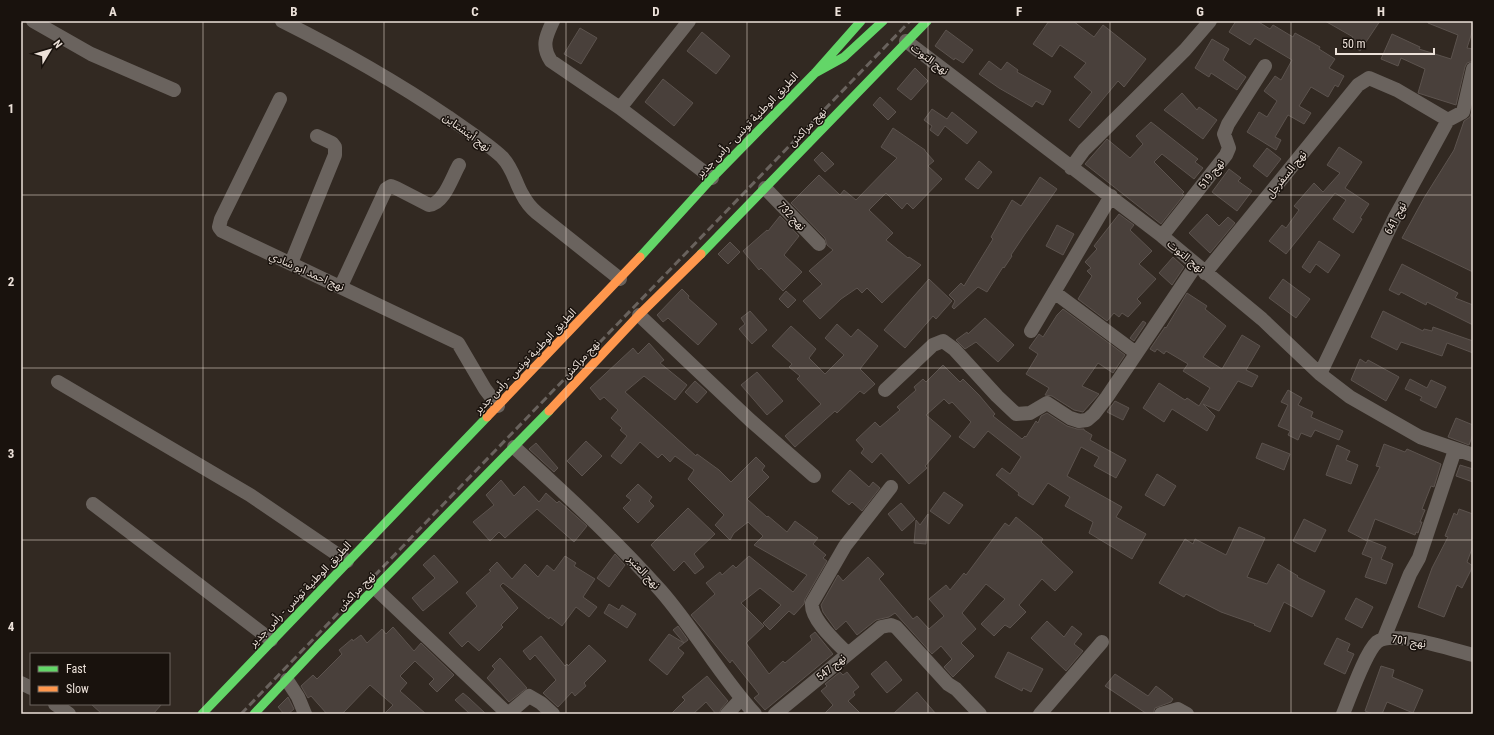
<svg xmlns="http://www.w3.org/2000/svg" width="1494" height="735" font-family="'Roboto Condensed','Noto Sans Arabic',sans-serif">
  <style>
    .building { fill: #49403b; stroke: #5c534e }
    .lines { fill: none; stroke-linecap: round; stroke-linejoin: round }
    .street { stroke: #6a635e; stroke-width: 14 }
    .fast { stroke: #63d668; stroke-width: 9 }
    .slow { stroke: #ff974d; stroke-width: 9 }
    .rail { stroke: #69625d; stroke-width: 3; stroke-dasharray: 8 4; stroke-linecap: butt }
    .grid { fill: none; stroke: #ece1d9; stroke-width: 1; stroke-opacity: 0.55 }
    .labels { text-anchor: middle; stroke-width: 3; stroke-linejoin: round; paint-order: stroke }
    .street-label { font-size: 11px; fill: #ece1d9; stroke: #19120d }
    .neatline { fill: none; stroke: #ece1d9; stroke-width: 1.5 }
    .grid-label { font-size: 13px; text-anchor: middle; font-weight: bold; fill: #ece1d9 }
  </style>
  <rect width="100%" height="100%" fill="#322922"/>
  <path class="building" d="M1049 21H1073L1094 37 1103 25 1146 59 1124 87 1118 81 1079 128 1069 120 1092 92 1074 77 1086 63 1060 45 1052 57 1033 44Z
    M1236 21H1257L1270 29 1273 25 1293 37 1295 33 1320 47 1319 49 1335 59 1329 68 1344 76 1338 87 1335 85 1328 97 1311 87 1299 106 1311 113 1304 124 1288 115 1275 137 1281 140 1276 150 1247 132 1259 112 1267 117 1277 101 1264 91 1275 76 1281 80 1292 60 1255 38 1250 45 1229 32Z
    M1325 21H1380L1360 51 1349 43 1353 37Z
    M1428 21H1473V29L1467 48 1473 49V61L1467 63 1465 67 1456 105 1418 93 1425 69 1401 58 1398 66 1381 59 1392 34 1420 47 1419 49 1451 59 1458 35 1428 23Z
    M580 28 597 38 581 64 564 54Z
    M946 30 973 50 963 63 955 58 954 60 935 46Z
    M702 32 730 56 716 74 687 51Z
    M1212 39 1229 49 1223 60 1246 77 1237 90 1211 73 1209 77 1195 68Z
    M989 61 1001 70 1007 62 1018 70 1017 72 1051 91 1043 105 1036 101 1032 107 999 88 979 74Z
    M915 68 928 81 911 100 897 89Z
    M663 79 693 103 674 126 645 102Z
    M1182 93 1197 110 1199 107 1217 120 1203 139 1164 110Z
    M880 97 896 112 888 120 873 105Z
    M1473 107V272L1402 238 1424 198 1454 150 1464 121 1470 117Z
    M932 109 947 119 952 112 977 132 967 144 945 126 938 136 930 130 932 126 924 120Z
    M1151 122 1198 159 1195 162 1203 168 1194 179 1162 154 1154 162 1184 192 1182 194 1184 195 1161 224 1085 164 1107 139 1130 158 1143 144 1136 136Z
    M893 128 925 150V151L934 161 928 166 942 179 913 209 907 203 902 209 886 193 869 210 893 233 886 240 908 258 909 257 921 265 882 303 867 288 862 293 857 288 841 299 820 319 803 301 822 284 809 271 833 250 827 245 825 238 791 203 819 175 840 195 844 190 856 200 897 158 881 147Z
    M1339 147 1362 162 1345 188 1369 204 1360 218 1362 219 1353 233 1333 219 1346 200 1335 193 1286 254 1269 241 1282 225 1286 228 1299 210 1294 206 1314 183 1323 192 1340 173 1327 165Z
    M1267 148 1281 159 1267 177 1253 166Z
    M822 152 834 164 825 172 814 160Z
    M979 161 992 172 978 189 965 179Z
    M1229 169 1241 178 1238 181 1252 191 1237 211 1212 192Z
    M1040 177 1057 189 1025 234 1011 255 1012 256 1004 268 1003 267 987 292 978 287 954 309 952 307 955 301 949 295 961 283 964 286 993 239 991 237 1012 200 1021 206Z
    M1119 214 1134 225 1130 230 1152 251 1139 264 1156 279 1137 299 1141 303 1128 317 1122 313 1119 317 1114 313 1107 321 1078 299 1092 276 1087 271 1091 268 1085 262 1097 249 1094 246Z
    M1207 214 1219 226 1228 217 1235 223 1210 253 1189 233Z
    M780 216 799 236 784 255 802 272 783 291 761 268 759 270 743 251 767 230 768 231Z
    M1057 225 1074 234 1063 255 1046 246Z
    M1319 241 1340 255 1328 273 1316 264 1310 273 1302 267Z
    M730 242 740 252 728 264 718 254Z
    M1173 257 1184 267 1172 285 1159 273Z
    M1402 264 1458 293 1455 298 1473 305V325L1427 302 1426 305 1401 292 1399 295 1389 290Z
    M929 279 952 301 936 319 933 316 905 348 884 330Z
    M1283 279 1310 299 1296 318 1269 298Z
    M682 289 689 296 688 298 717 324 698 345 668 318 663 322 657 315Z
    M786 291 796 300 788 308 779 299Z
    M1187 293 1207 306 1205 309 1226 326 1203 357 1222 369 1242 335 1260 346 1246 370 1258 376 1252 387 1238 381 1219 411 1203 404 1215 416 1207 431 1172 409 1164 422 1143 408 1159 383 1185 400 1187 398 1199 406 1210 388 1183 371 1188 364 1166 351 1164 354 1157 349 1155 352 1150 349 1165 327 1166 328Z
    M1063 309 1125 355 1113 373 1098 363 1082 386 1099 394 1083 412 1074 410 1052 396 1045 395 1049 388 1026 374 1038 354 1029 348 1039 334 1043 337 1057 315Z
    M750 311 767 330 752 344 739 329 745 324 741 318Z
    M1383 311 1423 331 1424 329 1432 331 1433 327 1473 341V353L1447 343 1442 356 1401 342 1397 350 1371 337Z
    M985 318 1014 345 998 362 976 342 965 349 956 340 967 332 968 334Z
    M1143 321 1146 323 1134 341 1130 338Z
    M837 324 851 337 858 329 878 346 860 369 875 384 864 394 860 391 837 413 835 411 795 447 785 436 821 404 797 379 800 376 789 367 792 364 772 346 791 326 816 349 809 358 825 374 844 355 825 338Z
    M649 343 664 360 660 363 687 385 675 400 644 376 625 392 696 456 697 454 719 470 731 482 756 457 765 466 762 470 769 477 747 499 767 517 768 516 787 532 795 521 818 538 813 544 826 555 823 558 827 561 805 599 804 604 794 615 789 611 770 630 763 623 781 605 760 588 741 603 764 626 746 643 769 674 783 661 785 663 812 640 810 636 815 632 833 654 765 710 754 698 759 694 732 660 730 663 691 615 715 594 706 583 720 572 722 575 733 565 736 568 749 556 793 592 807 575 754 545 763 536 748 522 734 533 730 540 715 525 724 515 688 479 694 470 675 456 670 462 662 454 658 458 640 442 621 464 611 456 627 436 620 430 622 428 611 418 618 410 604 397 600 400 590 388 633 348 638 354Z
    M1360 359 1366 363 1368 360 1399 377 1386 401 1351 380Z
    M943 365 960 382 963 379 979 395 995 414 993 416 1022 439 1025 436 1026 437 1036 421 1038 423 1041 416 1047 413 1067 426 1077 429H1084V430L1092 435 1090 440 1126 460 1116 478 1094 466 1099 457 1081 447 1067 476 1122 507 1116 517 1146 534 1132 559 1089 533 1093 522 1065 506 1070 497 1048 483 1033 505 1018 495 1019 493 996 475 1002 468 1010 474 1021 457 988 431 974 448 959 437 971 422 952 402 949 404 944 399 926 415 951 436 925 466 927 468 909 484 881 453 872 463 861 453 864 449 856 440 875 422 880 427 900 410 897 407 916 390 914 387 923 379 926 382Z
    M757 372 783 401 767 415 741 385Z
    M1410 379 1427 388 1431 380 1446 387 1436 408 1420 400 1422 397 1405 389Z
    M695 381 707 392 697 403 685 392Z
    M1288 390 1302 398 1298 405 1313 412 1311 417 1343 431 1339 440 1315 430 1311 437 1301 433 1298 440 1288 435 1290 431 1278 426 1288 405 1281 402Z
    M1115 401 1129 408 1123 420 1107 412Z
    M1456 418 1473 425V434L1469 445 1448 437Z
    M586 441 602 456 582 476 567 461Z
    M536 443 558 468 554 472 529 449Z
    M1262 443 1290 454 1284 470 1256 458Z
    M1384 444 1405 452 1407 449 1441 464 1434 487 1431 486 1422 509 1425 510 1420 522H1422L1418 533 1416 532 1415 535 1375 519 1367 541 1348 531 1380 467 1376 466Z
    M1337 445 1350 451 1346 460 1358 465 1351 484 1326 475Z
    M1460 465 1473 469V482L1456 476Z
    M850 470 869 487 873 482 880 488 862 511 852 502 849 505 832 491Z
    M1157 474 1176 486 1164 506 1145 495Z
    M501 480 514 496 524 486 539 502 546 493 557 503 559 501 587 526 574 542 537 509 505 538 499 532 490 541 473 522 494 505 486 495Z
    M638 484 652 497 649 501 654 506 638 523 623 508 631 500 626 496Z
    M944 492 963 505 949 524 930 511Z
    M901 503 915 519 902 531 888 514Z
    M688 508 715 534 694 554 704 567 695 574 684 561 674 571 651 545Z
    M1459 509 1473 514V546L1467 562 1473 566 1462 588 1457 585 1444 617 1418 607 1432 568 1448 537 1445 536 1454 513 1457 515Z
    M928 514 926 544 914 543 916 520 920 525Z
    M1016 517 1043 539 1041 542 1073 572 1055 591 1042 579 1019 605 1026 612 1010 628 1005 625 994 636 981 624 1005 599 986 584 962 613 976 629 961 643 974 656 953 677 944 667 952 659 941 646 932 654 895 613 889 617 876 620 857 635 846 621 836 630 823 612 821 605 838 575 843 581 868 557 884 574 879 579 913 619 917 616 929 629 944 616 929 599 946 585 950 590 964 573 966 575 1005 523 1009 526Z
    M1304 519 1326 530 1315 552 1293 541Z
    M1239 527 1265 538 1247 577 1267 584 1278 564 1298 576 1297 577 1325 591 1312 617 1284 602 1270 632 1254 625 1255 624 1221 612 1186 594 1184 597 1159 583 1185 539 1193 544 1195 539 1226 555Z
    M1368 540 1386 547 1381 559 1393 564 1386 584 1365 577 1372 558 1362 554Z
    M615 554 625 565 609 587 597 578Z
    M434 555 458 582 423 611 412 598 435 578 423 565Z
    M565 556 576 563 574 566 595 579 583 597 597 607 589 617 576 607 562 626 550 617 549 619 503 583 500 586 518 608 501 625 503 627 479 651 468 641 462 647 449 633 477 606 466 593 491 571 489 570 497 562 512 579 525 564 538 577 547 565 554 571Z
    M1356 598 1373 607 1362 628 1345 619Z
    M609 604 619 610 622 605 636 614 627 628 604 613Z
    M1047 621 1064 637 1072 626 1082 634 1074 644 1083 651 1066 671 1031 638Z
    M678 626 688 640 684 643 673 630Z
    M393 627 414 651 421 643 454 675 437 692 429 684 434 679 415 661 400 676 407 683 400 691 426 714H384L393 705 370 685 342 714H327L311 696 308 698 301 686 313 675 317 679 342 654 339 650 352 639 353 641 361 635 367 643 382 629 386 634Z
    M669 634 684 643 678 648 684 653 667 675 649 660Z
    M541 636 565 666 567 664 568 666 589 645 606 661 584 683 586 686 575 696 572 692 558 707 543 693 556 680 535 655 530 660 523 651Z
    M1337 638 1350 644 1347 651 1354 654 1345 674 1324 664Z
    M1008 652 1043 669 1031 692 1023 688 1022 691 995 677Z
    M500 658 527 688 509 702 487 678 495 669 492 666Z
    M886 661 902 680 887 693 871 674Z
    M1381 666 1394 670 1392 677 1423 690 1413 713 1387 702 1382 714H1373L1365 711Z
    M840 672 843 675 847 672 859 687 853 692 855 695 848 701 861 714H824L833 705 821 691 827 686 825 684Z
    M1115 674 1148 696 1156 686 1173 699 1171 702 1155 708 1153 714H1147L1105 686Z
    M707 676 728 701 721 709 719 714H716L706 702 693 714H671L685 700 682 697Z
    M917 692 936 714H893Z
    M463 693 469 698 486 714H470L455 700Z
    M288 697 294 709 288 714H284L278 707Z
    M91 704H162L153 714H102Z"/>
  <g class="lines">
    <path class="street" d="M33 21 91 54 174 90
      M282 21C340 50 395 81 448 117 466 130 486 142 502 157 513 168 515 182 522 194 526 202 531 208 537 213L620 279
      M553 21C546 36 541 46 551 61L620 108 712 178
      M906 41 1162 236 1262 319 1320 374 1350 397 1420 437 1473 455
      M280 99 221 219 219 227 222 231 458 343 485 389 498 406
      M620 108 689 21
      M1071 168 1084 150 1185 50 1210 21
      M765 188 819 244
      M1162 236 1226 155 1229 148 1224 134 1228 124 1265 66
      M291 263 335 155V147L332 143 317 136
      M1205 273 1358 85 1369 78 1397 90 1448 120
      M341 286 386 189 391 186 396 188 429 205C444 204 452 177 459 165
      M1054 292 1136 353
      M639 315 750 420 814 476
      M1031 331 1111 196
      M1320 374 1395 217 1448 120 1463 112 1473 69
      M58 382 250 495 347 561
      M885 390 933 345 943 341 954 349 997 396 1016 414 1030 413 1047 403 1070 418 1079 421 1087 420 1094 414 1107 397 1196 265
      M514 447C565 494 616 540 661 591 695 630 720 676 755 714
      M93 504 271 640
      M376 589 508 714 529 696 541 703 553 714
      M1384 638 1410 574 1419 558 1455 450
      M847 653C836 642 810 619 812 603L845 546 891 487
      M287 680 298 697 305 714
      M21 683 31 688
      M55 704 69 714
      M727 714 741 699
      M775 714 881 627 891 625 896 627 948 684 956 689 980 714
      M1040 714 1102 642
      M1161 714 1178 709 1187 714
      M1343 714C1350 697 1365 653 1377 642 1393 629 1453 650 1473 655"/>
    <path class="fast" d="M815 73 844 57 883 21
      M701 254 927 21
      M640 257 712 178 815 73 861 21
      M202 714 487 417
      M254 714 317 647 549 411"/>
    <path class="slow" d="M549 411 639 315 701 254
      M487 417 640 257"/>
    <path class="rail" d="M241 714 910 21"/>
  </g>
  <path class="grid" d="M203 21V714M384 21V714M566 21V714M747 21V714M928 21V714M1110 21V714M1291 21V714M21 195H1473M21 368H1473M21 540H1473"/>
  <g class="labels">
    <g class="street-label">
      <text transform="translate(930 59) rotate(37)" y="4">نهج التوت</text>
      <text transform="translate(747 125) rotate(-46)" y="4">الطريق الوطنية تونس - رأس جدير</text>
      <text transform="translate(807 127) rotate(-46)" y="4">نهج مراكش</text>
      <text transform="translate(467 132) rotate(36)" y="4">نهج أينشتاين</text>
      <text transform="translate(1211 174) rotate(-52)" y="4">نهج 519</text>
      <text transform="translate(1286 174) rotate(-51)" y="4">نهج السفرجل</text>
      <text transform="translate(792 216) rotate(46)" y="4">نهج 732</text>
      <text transform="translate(1395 218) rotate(-63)" y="4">نهج 641</text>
      <text transform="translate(1186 256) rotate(40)" y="4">نهج التوت</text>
      <text transform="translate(307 271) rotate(24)" y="4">نهج احمد ابو شادي</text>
      <text transform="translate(581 359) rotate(-47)" y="4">نهج مراكش</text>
      <text transform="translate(525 361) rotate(-46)" y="4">الطريق الوطنية تونس - رأس جدير</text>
      <text transform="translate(644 572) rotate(47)" y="4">نهج العنبر</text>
      <text transform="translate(356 591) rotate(-45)" y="4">نهج مراكش</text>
      <text transform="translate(300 594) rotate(-46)" y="4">الطريق الوطنية تونس - رأس جدير</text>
      <text transform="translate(1409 641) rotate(8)" y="4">نهج 701</text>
      <text transform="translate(831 667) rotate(-40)" y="4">نهج 547</text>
    </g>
  </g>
  <rect width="1494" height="735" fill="none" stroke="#19120d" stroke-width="44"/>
  <rect x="30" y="653" width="140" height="52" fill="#19120d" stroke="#6d655f"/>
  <rect x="38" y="666" width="20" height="6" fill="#63d668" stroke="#6d655f"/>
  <text x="66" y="673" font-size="12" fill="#ece1d9">Fast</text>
  <rect x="38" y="686" width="20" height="6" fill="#ff974d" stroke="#6d655f"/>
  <text x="66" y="693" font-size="12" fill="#ece1d9">Slow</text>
  <g transform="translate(50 50) rotate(52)" stroke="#19120d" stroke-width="3" paint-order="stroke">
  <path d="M0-3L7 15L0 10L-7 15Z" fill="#ece1d9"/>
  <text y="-6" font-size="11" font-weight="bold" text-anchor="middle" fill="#ece1d9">N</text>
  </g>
  <path d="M1336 48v6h98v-6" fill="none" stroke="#ece1d9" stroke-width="2"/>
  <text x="1342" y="48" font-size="12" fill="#ece1d9" stroke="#19120d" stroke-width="3" paint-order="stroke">50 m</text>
  <rect x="22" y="22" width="1450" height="691" class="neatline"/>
  <g class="grid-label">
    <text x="113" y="16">A</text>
    <text x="294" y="16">B</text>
    <text x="475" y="16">C</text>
    <text x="656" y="16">D</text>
    <text x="838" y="16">E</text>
    <text x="1019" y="16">F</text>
    <text x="1200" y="16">G</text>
    <text x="1381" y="16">H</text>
    <text x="11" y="113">1</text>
    <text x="11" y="286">2</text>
    <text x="11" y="458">3</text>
    <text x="11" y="631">4</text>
  </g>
</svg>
